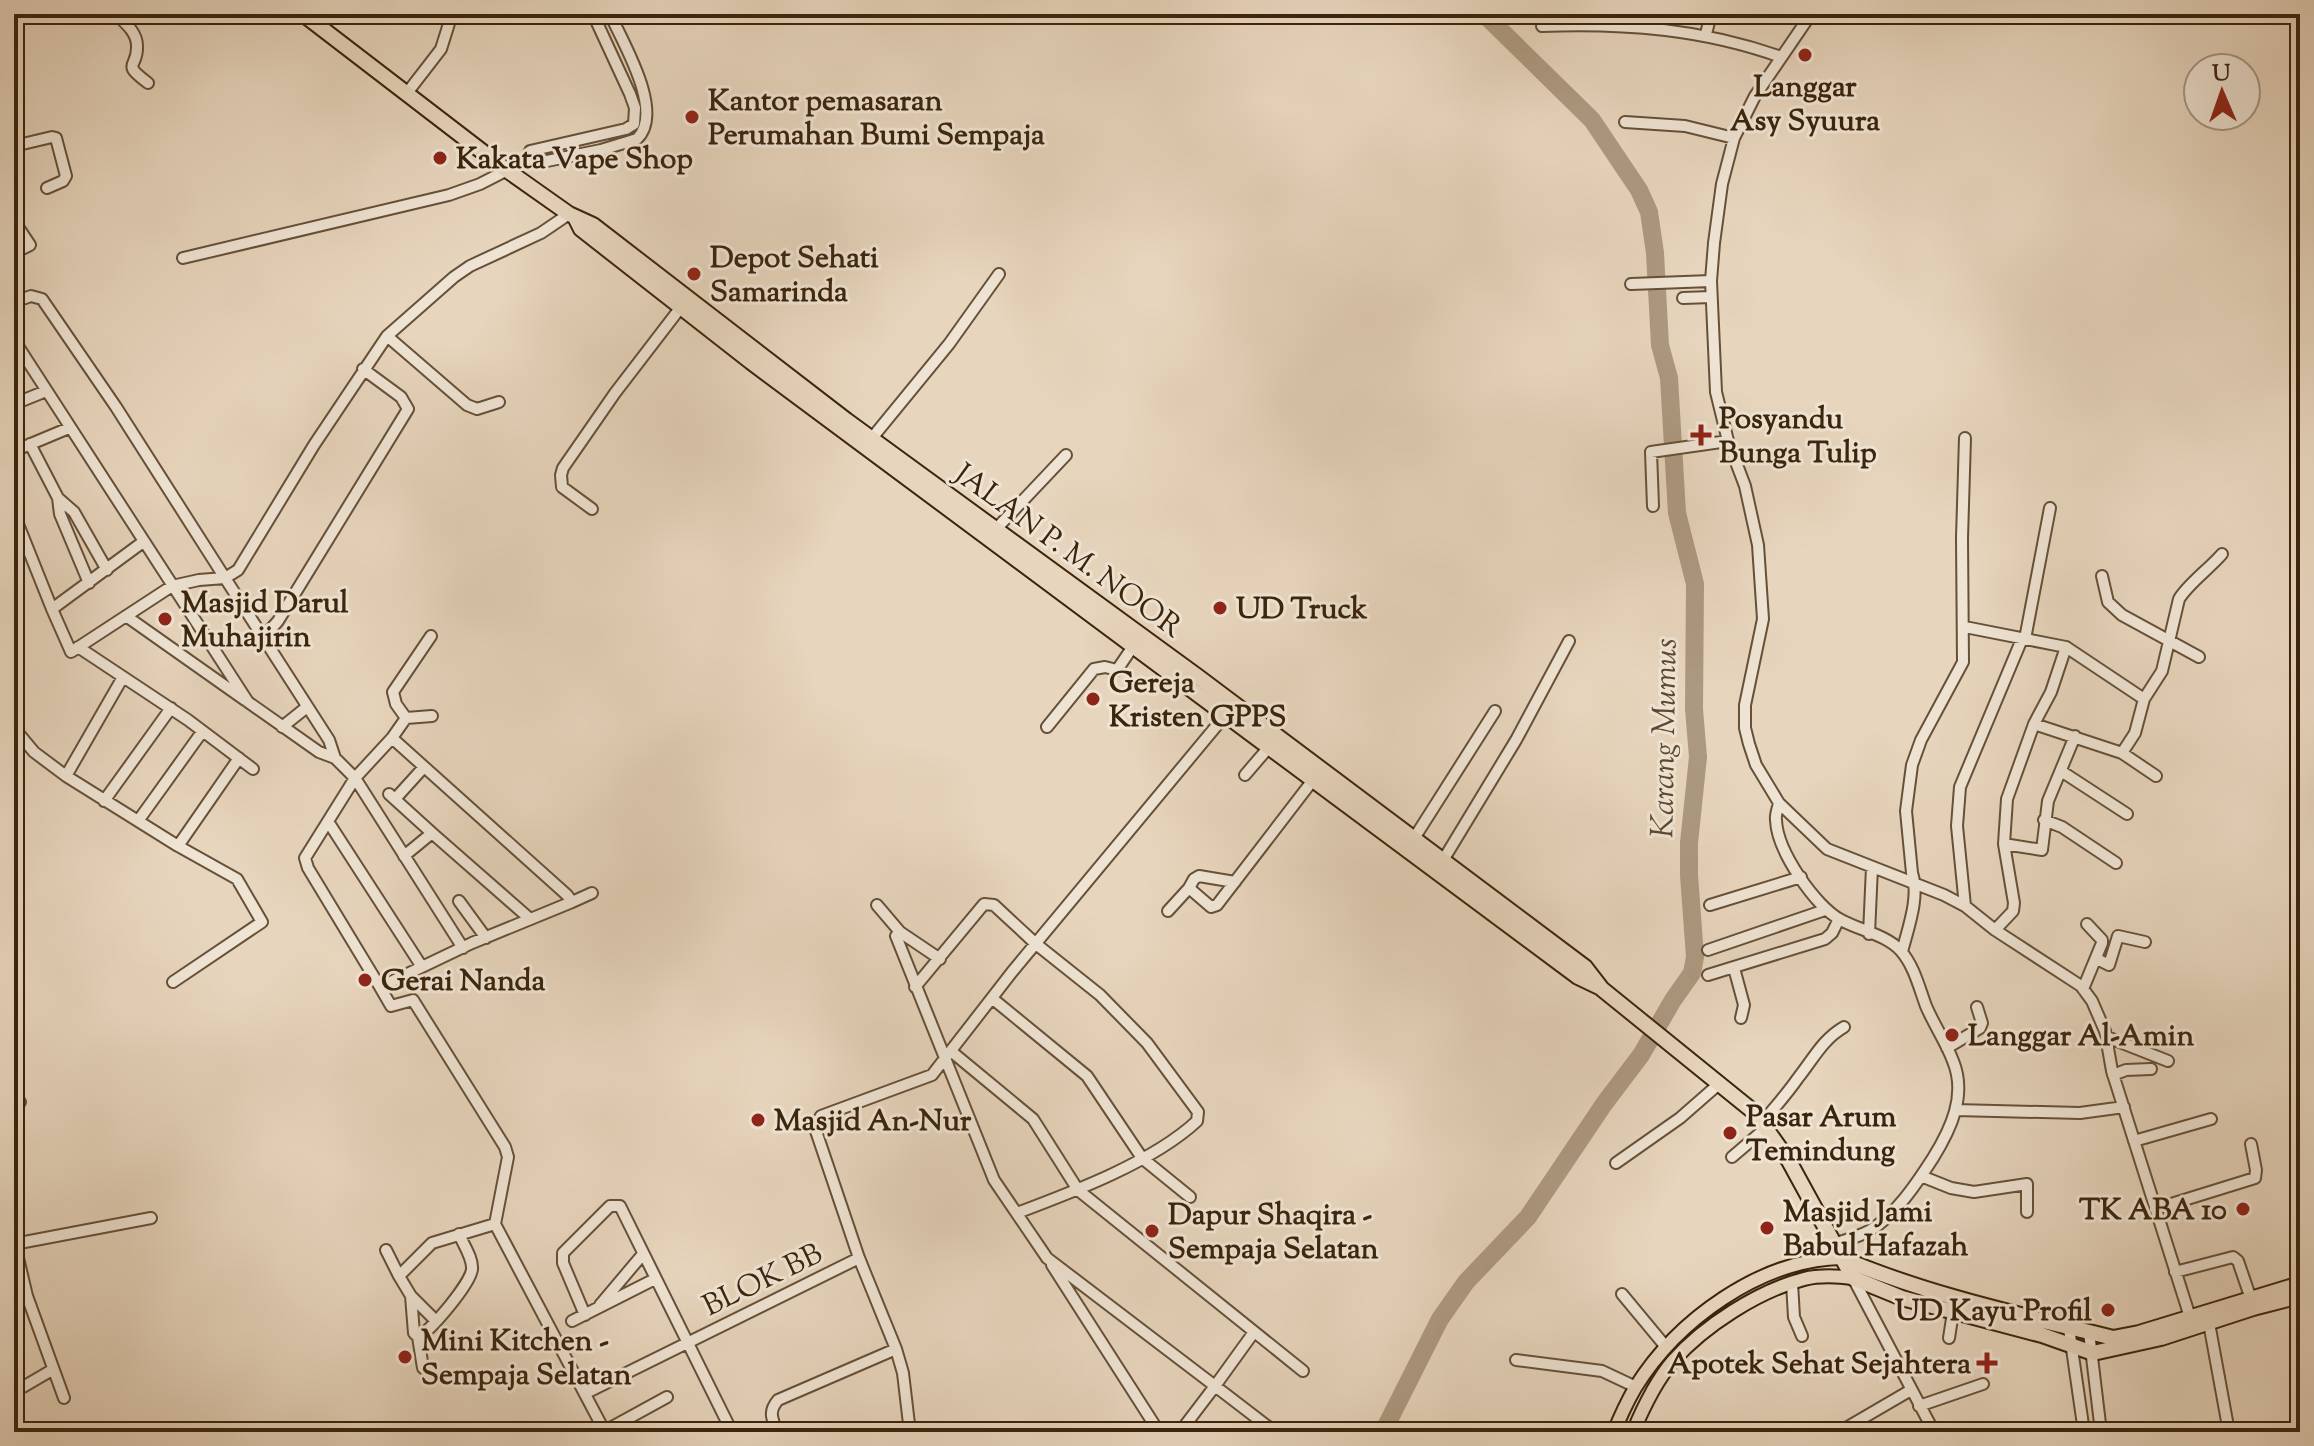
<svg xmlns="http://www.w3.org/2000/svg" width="2314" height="1446" font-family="'Sorts Mill Goudy',serif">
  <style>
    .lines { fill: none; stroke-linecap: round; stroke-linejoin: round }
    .river { stroke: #ad9981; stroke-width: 18 }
    .minor-casing { stroke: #665038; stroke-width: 14 }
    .major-casing { stroke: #3b240c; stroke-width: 16 }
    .highway-casing { stroke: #3b240c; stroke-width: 18 }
    .minor { stroke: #efe4d4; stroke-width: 10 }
    .major { stroke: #e7d5bd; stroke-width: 12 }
    .highway { stroke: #e7d5bd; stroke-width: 14 }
    .poi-dot { fill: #8f2418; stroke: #efe4d4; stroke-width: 3 }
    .labels { text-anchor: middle; stroke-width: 6; stroke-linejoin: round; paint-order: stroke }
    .poi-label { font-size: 30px; font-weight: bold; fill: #3b240c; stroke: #efe4d4; text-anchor: start }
    .street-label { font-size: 30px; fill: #3b240c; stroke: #efe4d4 }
    .water-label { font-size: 32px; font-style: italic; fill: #5d472f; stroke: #efe4d4 }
  </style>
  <rect width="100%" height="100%" fill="#e7d5bd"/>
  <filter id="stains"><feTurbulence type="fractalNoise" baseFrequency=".0025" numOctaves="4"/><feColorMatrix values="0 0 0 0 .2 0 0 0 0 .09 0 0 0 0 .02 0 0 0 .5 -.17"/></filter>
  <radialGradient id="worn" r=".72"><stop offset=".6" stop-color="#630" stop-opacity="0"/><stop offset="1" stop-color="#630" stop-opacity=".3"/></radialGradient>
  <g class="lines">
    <path class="river" d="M1383 1432 1440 1319 1466 1282 1528 1217 1604 1104 1641 1055 1673 1000 1692 973 1695 957 1689 875V843L1698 757 1694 709 1695 584 1677 513 1669 378 1660 345 1655 253 1649 212 1639 190 1592 120 1484 14"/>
    <defs>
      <path id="minor" d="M116 14C125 23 137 32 137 46 138 69 120 62 148 83
        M1811 14 1755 96 1734 138 1722 184 1714 243 1711 281 1716 392 1728 441 1745 486 1758 545 1763 619 1745 705V728L1749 744 1756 765 1779 803 1827 849 1944 895 1965 906 1995 930 2081 986 2092 1001 2105 1031 2112 1071 2190 1317
        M1542 26C1625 23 1703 29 1781 57
        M1706 34 1711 14
        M407 93 441 49 452 14
        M14 106 16 115
        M1625 122 1685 126 1734 138
        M14 146 52 137 56 138 66 176 63 181 47 188
        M527 160 530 151 626 129 634 124 635 108 630 94 593 14
        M14 221 30 245 14 253
        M183 258 449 195 480 184 527 160 547 161 601 150 637 139C665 112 623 43 610 14
        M1631 284 1711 281
        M1683 298 1711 297
        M14 302 31 296 42 299 116 407 225 578 199 580 172 586 71 652 52 609
        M387 336 467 405 477 409 499 402
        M14 340 248 702 319 752 335 758
        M14 404 46 391
        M872 438 949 344 999 274
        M30 444 58 498 60 514 89 583
        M14 451 69 428
        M58 498 74 512 107 570
        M1653 506 1651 452 1728 441
        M592 509 562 487 561 475 563 468 615 393 681 307
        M14 514 52 609 143 542
        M996 529 1066 455
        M2102 576 2108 602 2122 615 2199 657
        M126 616 245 700
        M1965 627 2066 647 2144 699
        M263 638 278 621 408 409 401 397 363 369
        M2025 639 2050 508
        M78 647 188 720 253 769
        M406 718 432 716
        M2034 724 2122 753 2135 733 2144 699 2162 671 2179 599C2188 584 2209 569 2222 554
        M282 727 307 707
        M1047 727 1094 669 1105 667 1117 670 1134 645
        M14 728 34 752 66 776 178 846 237 879 262 922 173 982
        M392 738 567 895 572 902 472 943 380 987 308 868 305 858 355 778Z
        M392 738 406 718 396 704 393 692 431 636
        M2122 753 2156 776
        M2061 771 2127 814
        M1245 775 1269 747
        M66 776 123 677
        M389 794 432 833
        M395 799 424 767
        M104 801 171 708
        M1779 803C1778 808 1775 815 1776 820 1777 851 1815 906 1841 920 1859 930 1887 935 1901 951 1914 966 1919 987 1926 1006 1934 1025 1946 1042 1953 1061 1967 1095 1951 1129 1933 1158 1917 1183 1895 1216 1869 1231 1858 1237 1845 1240 1834 1244
        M2044 820 2062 827 2116 863
        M138 821 202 732
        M329 823 422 967
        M1413 840 1495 711
        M2004 844 2042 850 2048 801 2075 736
        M178 846 239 758
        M404 856 432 833 529 918
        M1442 862 1516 740 1569 641
        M1189 888 1194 879 1199 876 1235 882
        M459 901 486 938
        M572 902 592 893
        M877 905 900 932
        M1710 905 1801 877
        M1965 906 1957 826 1960 787 2022 639
        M1168 911 1189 888 1211 907 1217 905 1313 780
        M1995 930 2013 911 2014 903 2004 844 2007 799 2034 724 2051 692 2066 647
        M1869 934 1872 867
        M463 948 355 778 335 758 329 740 225 578 238 570 314 445 387 336 454 277 470 266 541 233 569 214
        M1708 950 1825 910
        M1902 952C1908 928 1920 897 1912 873L1906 811 1912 765 1921 740 1963 662 1962 538 1965 438
        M940 959 900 932 896 936 994 1180 1047 1258 1215 1386 1254 1332
        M2097 959 2109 965 2118 936 2145 942
        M1734 968 1744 1005 1741 1018
        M1708 975 1825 939 1832 933 1839 919
        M380 987 391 1006 413 1000 505 1147 508 1157 495 1224 605 1432
        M915 987 984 904 994 905 1036 944 1100 995 1147 1043 1198 1112 1197 1121C1153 1162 1073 1192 1017 1213
        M2083 989 2102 943V940L2087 924
        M993 999 1087 1076 1142 1158 1190 1197
        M2107 1037 2168 1061
        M1947 1048 1980 1028 1982 1023 1977 1007
        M952 1052 1033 1119 1078 1190 1303 1371
        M14 1072 18 1070
        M2113 1075 2126 1070 2151 1069
        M14 1104 20 1102
        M1956 1110 2080 1113 2124 1107
        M1762 1123C1774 1108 1787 1094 1798 1078 1814 1058 1822 1040 1844 1027
        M2134 1141 2211 1119
        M1732 1157 1766 1128
        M1616 1163 1680 1118 1720 1083
        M1921 1176 1951 1188 1974 1192 2027 1184V1212
        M2155 1209 2255 1178 2256 1170 2251 1144
        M14 1241 27 1296 64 1398
        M14 1244 151 1218
        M386 1250 399 1276
        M1052 1265 1159 1432
        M2175 1272 2233 1257 2238 1261 2252 1302
        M1853 1278 1934 1432
        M1792 1283 1794 1317 1802 1336
        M1622 1294 1666 1347
        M411 1296 436 1321
        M14 1302 27 1296
        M600 1305 643 1254
        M585 1315 563 1263V1253L610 1206H620L732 1432
        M572 1321 655 1279
        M2209 1323 2229 1432
        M2069 1328 2084 1432
        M2089 1332 2101 1432
        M418 1337C430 1332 471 1283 472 1269 473 1258 463 1244 459 1234
        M1949 1338 1953 1312
        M896 1349 859 1258 816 1131V1125L821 1116 932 1075 1012 972 1228 712
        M1516 1360 1602 1371 1636 1387
        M423 1368 418 1337 414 1333 411 1296 399 1276 432 1243 495 1224
        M23 1387 52 1370
        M586 1393 859 1258
        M1919 1406 1983 1384
        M605 1431 667 1397
        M777 1432C772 1418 768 1412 778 1400L896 1349 903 1373 909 1424 906 1432
        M1180 1432 1215 1386 1275 1432
        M1839 1432 1911 1390"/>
      <path id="major" d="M1614 1432C1620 1417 1627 1402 1635 1388 1677 1320 1760 1260 1841 1258
        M1633 1432C1643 1408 1656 1381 1673 1361 1704 1326 1758 1291 1804 1279 1820 1275 1837 1276 1853 1278"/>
      <path id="highway" d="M303 14 501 166 569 214 593 225 846 420 1197 676 1585 967 1602 989 1754 1112 1789 1161 1853 1278 1902 1298 2042 1335 2093 1353 2161 1338 2253 1308 2300 1296
        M576 219 581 229 751 362 1578 977 1601 988
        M1841 1258C1928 1295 2021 1315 2113 1338L2139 1333 2300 1284"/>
    </defs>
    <use href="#minor" class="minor-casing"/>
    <use href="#major" class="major-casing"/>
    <use href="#highway" class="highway-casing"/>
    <use href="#minor" class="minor"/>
    <use href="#major" class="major"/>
    <use href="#highway" class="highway"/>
  </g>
  <g class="poi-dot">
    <circle cx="1805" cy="55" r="8"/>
    <circle cx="692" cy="117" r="8"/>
    <circle cx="440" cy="158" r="8"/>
    <circle cx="694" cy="274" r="8"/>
    <path d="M1697 423h8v8h8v8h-8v8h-8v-8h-8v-8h8z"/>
    <circle cx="1220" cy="608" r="8"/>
    <circle cx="165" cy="619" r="8"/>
    <circle cx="1093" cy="699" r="8"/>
    <circle cx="365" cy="980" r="8"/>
    <circle cx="1952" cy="1035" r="8"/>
    <circle cx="758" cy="1120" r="8"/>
    <circle cx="1730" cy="1133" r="8"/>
    <circle cx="2243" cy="1209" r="8"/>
    <circle cx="1767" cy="1228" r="8"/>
    <circle cx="1152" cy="1231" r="8"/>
    <circle cx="2108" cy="1310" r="8"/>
    <circle cx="405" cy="1357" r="8"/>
    <path d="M1983 1351h8v8h8v8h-8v8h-8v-8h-8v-8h8z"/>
  </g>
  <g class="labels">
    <g class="poi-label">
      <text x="1805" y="96" text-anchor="middle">Langgar<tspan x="1805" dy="34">Asy Syuura</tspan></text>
      <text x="708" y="110">Kantor pemasaran<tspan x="708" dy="34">Perumahan Bumi Sempaja</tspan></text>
      <text x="456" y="168">Kakata Vape Shop</text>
      <text x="710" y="267">Depot Sehati<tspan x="710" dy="34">Samarinda</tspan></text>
      <text x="1719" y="428">Posyandu<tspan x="1719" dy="34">Bunga Tulip</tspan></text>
      <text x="181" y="612">Masjid Darul<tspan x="181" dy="34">Muhajirin</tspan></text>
      <text x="1236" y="618">UD Truck</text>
      <text x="1109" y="692">Gereja<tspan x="1109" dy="34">Kristen GPPS</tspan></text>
      <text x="381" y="990">Gerai Nanda</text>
      <text x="1968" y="1045">Langgar Al-Amin</text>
      <text x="1746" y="1126">Pasar Arum<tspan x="1746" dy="34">Temindung</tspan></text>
      <text x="774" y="1130">Masjid An-Nur</text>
      <text x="2227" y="1219" text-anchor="end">TK ABA 10</text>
      <text x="1783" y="1221">Masjid Jami<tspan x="1783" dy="34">Babul Hafazah</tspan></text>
      <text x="1168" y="1224">Dapur Shaqira -<tspan x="1168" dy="34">Sempaja Selatan</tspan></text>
      <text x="2092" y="1320" text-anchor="end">UD Kayu Profil</text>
      <text x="421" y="1350">Mini Kitchen -<tspan x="421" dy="34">Sempaja Selatan</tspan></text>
      <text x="1971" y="1373" text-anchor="end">Apotek Sehat Sejahtera</text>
    </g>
    <g class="street-label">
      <text transform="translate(1069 550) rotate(36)" y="10">JALAN P. M. NOOR</text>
      <text transform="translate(762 1279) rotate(-26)" y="10">BLOK BB</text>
    </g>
    <g class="water-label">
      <text transform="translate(1663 738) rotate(-89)" y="11">Karang Mumus</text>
    </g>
  </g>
  <rect width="2314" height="1446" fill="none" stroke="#e7d5bd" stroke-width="48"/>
  <rect x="16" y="16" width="2282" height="1414" fill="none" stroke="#3b240c" stroke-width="4"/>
  <rect x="24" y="24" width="2266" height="1398" fill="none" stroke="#3b240c" stroke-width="2"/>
  <g transform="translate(2222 92) rotate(358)"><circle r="38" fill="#efe4d4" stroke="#a79784" stroke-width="2"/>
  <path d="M0-6L14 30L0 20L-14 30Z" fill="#8f2418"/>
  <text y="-12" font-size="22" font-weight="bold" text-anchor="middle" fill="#3b240c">U</text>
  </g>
  <rect width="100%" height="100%" filter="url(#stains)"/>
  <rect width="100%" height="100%" fill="url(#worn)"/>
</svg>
